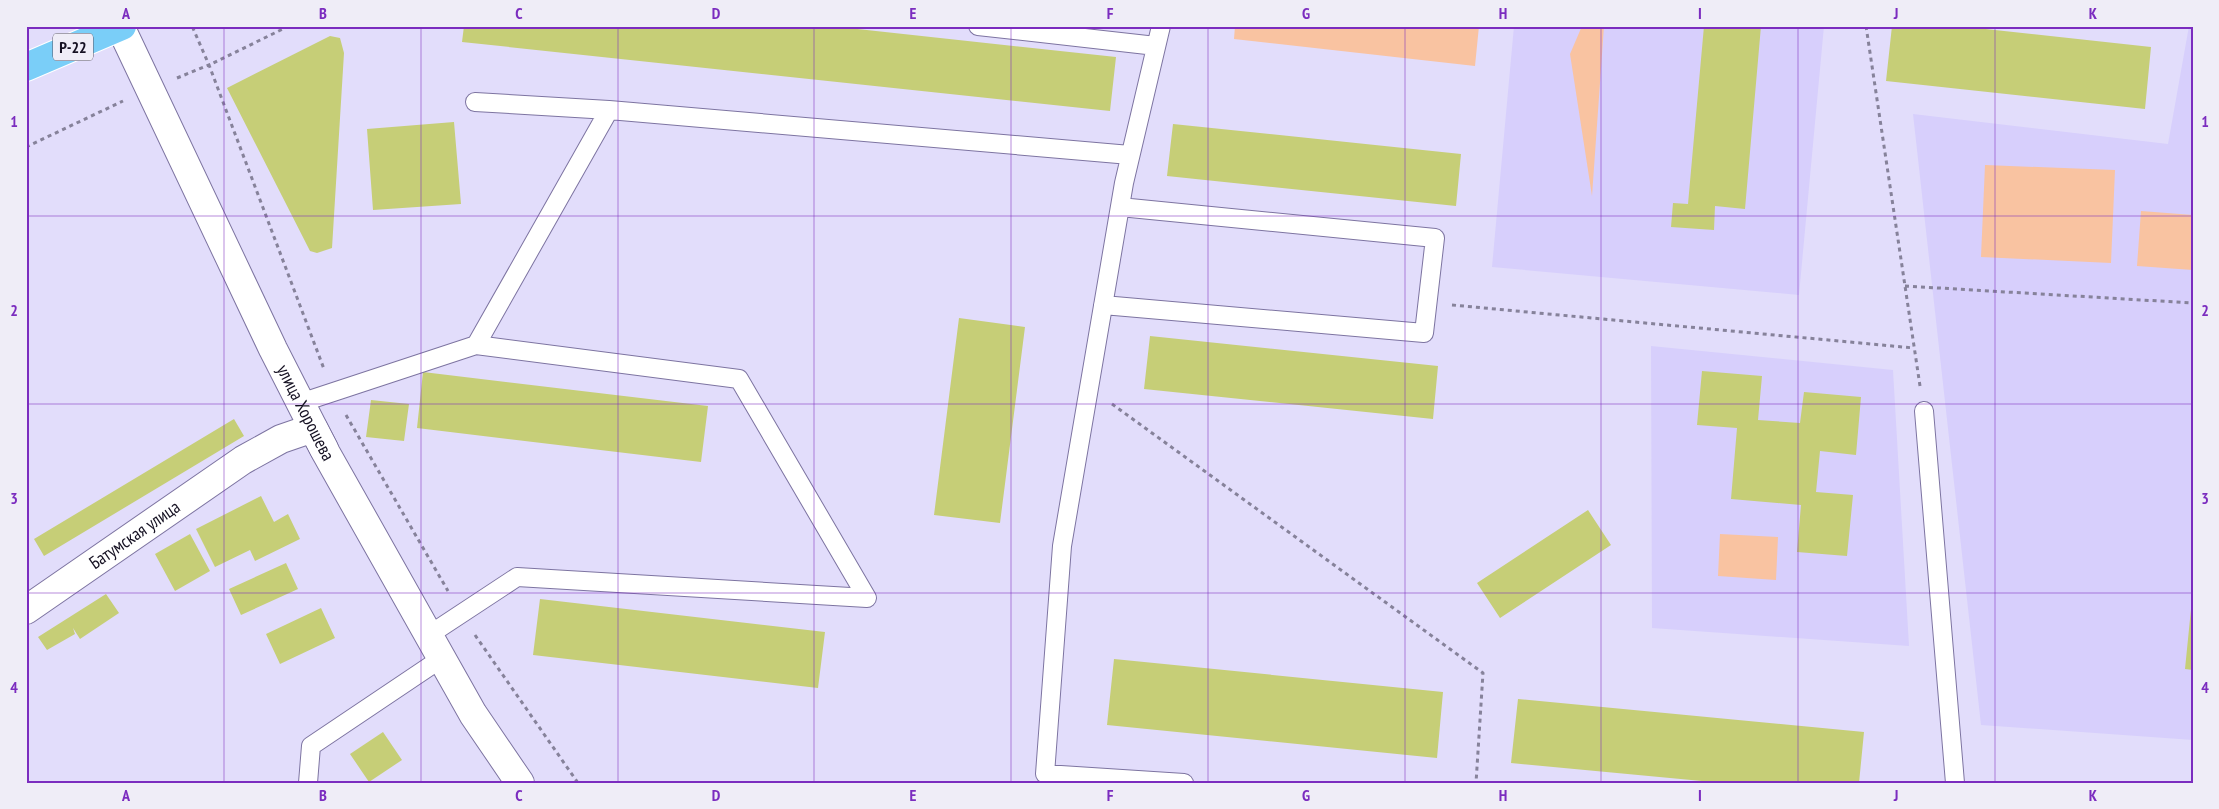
<svg xmlns="http://www.w3.org/2000/svg" width="2219" height="809" font-family="'PT Sans Narrow',sans-serif">
  <style>
    .built { fill: #d7cffc }
    .green { fill: #f9c3a1 }
    .building { fill: #c6ce77 }
    .lines { fill: none; stroke-linecap: round; stroke-linejoin: round }
    .service-casing { stroke: #7d74a1; stroke-width: 20 }
    .minor-casing { stroke: #7d74a1; stroke-width: 30 }
    .secondary-casing { stroke: #7d74a1; stroke-width: 30 }
    .trunk-casing { stroke: #fff; stroke-width: 30 }
    .path { stroke: #86829a; stroke-width: 3; stroke-dasharray: 4 4; stroke-linecap: butt }
    .service { stroke: #fff; stroke-width: 18 }
    .minor { stroke: #fff; stroke-width: 28 }
    .secondary { stroke: #fff; stroke-width: 28 }
    .trunk { stroke: #7acef8; stroke-width: 28 }
    .grid { fill: none; stroke: #7b2cbf; stroke-width: 1; stroke-opacity: 0.55 }
    .labels { text-anchor: middle; stroke-width: 4; stroke-linejoin: round; paint-order: stroke }
    .shield { fill: #efedf7; stroke: #565362; stroke-width: 1 }
    .shield-label { font-size: 16px; font-weight: bold; fill: #151122 }
    .street-label { font-size: 18px; fill: #151122; stroke: #efedf7 }
    .neatline { fill: none; stroke: #7b2cbf; stroke-width: 2 }
    .grid-label { font-size: 16px; text-anchor: middle; font-weight: bold; fill: #7b2cbf }
  </style>
  <rect width="100%" height="100%" fill="#e2ddfb"/>
  <path class="built" d="M1514 26H1824L1799 295 1492 267Z
    M2189 26H2193V740L1981 725 1913 114 2168 144Z
    M1651 346 1893 370 1909 646 1652 628Z"/>
  <path class="green" d="M1235 26H1479L1475 66 1234 39Z
    M1582 26H1604L1592 196 1570 54Z
    M1985 165 2115 170 2111 263 1981 257Z
    M2141 211 2193 215V270L2137 266Z
    M1720 534 1778 537 1776 580 1718 576Z"/>
  <path class="building" d="M464 26H830L1116 57 1110 111 462 42Z
    M1704 26H1761L1745 209 1715 206 1714 230 1671 227 1673 203 1688 204Z
    M1892 26H1958L2151 47 2145 109 1886 81Z
    M330 36 340 38 344 53 332 248 317 253 310 251 227 88Z
    M454 122 461 204 373 210 367 129Z
    M1173 124 1461 154 1456 206 1167 176Z
    M959 318 1025 327 1000 523 934 515Z
    M1150 336 1438 366 1433 419 1144 389Z
    M1702 371 1762 376 1758 420 1800 423 1804 392 1861 397 1856 455 1820 451 1816 492 1853 495 1847 556 1797 552 1801 505 1731 499 1737 428 1697 425Z
    M423 372 708 406 701 462 417 428Z
    M371 400 409 404 404 441 366 437Z
    M234 419 244 436 44 556 34 539Z
    M261 496 274 522 288 514 300 539 255 561 250 550 215 567 196 529Z
    M1588 510 1611 545 1500 618 1477 583Z
    M190 534 210 571 175 591 155 554Z
    M286 563 298 589 241 615 229 589Z
    M106 594 119 613 80 639 73 628 75 634 47 650 38 637Z
    M540 599 825 632 818 688 533 655Z
    M321 608 335 638 280 664 266 634Z
    M2191 609H2193V670L2185 669Z
    M1114 659 1443 692 1437 758 1107 725Z
    M1518 699 1864 732 1859 783H1723L1511 763Z
    M383 732 402 760 369 782 350 754Z"/>
  <g class="lines">
    <defs>
      <path id="service" d="M978 26 1156 46
        M1161 26 1124 183 1062 546 1045 774 1184 783
        M475 102 609 110
        M1103 305 1424 333 1435 238 1120 207
        M300 403 476 345 609 110 1130 155
        M1924 411 1955 783
        M429 635 517 577 867 598 739 379 476 345
        M308 783 311 746 442 658"/>
      <g id="minor">
        <path id="s1" d="M26 610 243 460 281 439 313 428 324 449"/>
      </g>
      <g id="secondary">
        <path id="s2" d="M120 26 273 349 326 453 473 714 520 783"/>
      </g>
      <path id="trunk" d="M26 67 122 26"/>
    </defs>
    <use href="#service" class="service-casing"/>
    <use href="#minor" class="minor-casing"/>
    <use href="#secondary" class="secondary-casing"/>
    <use href="#trunk" class="trunk-casing"/>
    <path class="path" d="M289 26 209 65 324 369
      M1866 26 1920 386
      M177 78 209 65 192 26
      M26 147 123 101
      M1905 286 2193 303
      M1452 305 1914 348
      M1112 404 1483 673 1476 783
      M346 415 448 591
      M475 635 578 783"/>
    <use href="#service" class="service"/>
    <use href="#minor" class="minor"/>
    <use href="#secondary" class="secondary"/>
    <use href="#trunk" class="trunk"/>
  </g>
  <path class="grid" d="M224 26V783M421 26V783M618 26V783M814 26V783M1011 26V783M1208 26V783M1405 26V783M1601 26V783M1798 26V783M1995 26V783M26 216H2193M26 404H2193M26 593H2193"/>
  <g class="labels">
    <rect class="shield" x="53" y="33.5" width="40" height="27" rx="4"/>
    <g class="shield-label">
      <text x="73" y="53">Р-22</text>
    </g>
    <g class="street-label">
      <text dy="6" stroke="none"><textPath href="#s2" startOffset="429">улица Хорошева</textPath></text>
      <text dy="6" stroke="none"><textPath href="#s1" startOffset="132">Батумская улица</textPath></text>
    </g>
  </g>
  <rect width="2219" height="809" fill="none" stroke="#efedf7" stroke-width="55"/>
  <rect x="28" y="28" width="2164" height="754" class="neatline"/>
  <g class="grid-label">
    <text x="126" y="19">A</text>
    <text x="323" y="19">B</text>
    <text x="519" y="19">C</text>
    <text x="716" y="19">D</text>
    <text x="913" y="19">E</text>
    <text x="1110" y="19">F</text>
    <text x="1306" y="19">G</text>
    <text x="1503" y="19">H</text>
    <text x="1700" y="19">I</text>
    <text x="1896" y="19">J</text>
    <text x="2093" y="19">K</text>
    <text x="14" y="127">1</text>
    <text x="2205" y="127">1</text>
    <text x="14" y="316">2</text>
    <text x="2205" y="316">2</text>
    <text x="14" y="504">3</text>
    <text x="2205" y="504">3</text>
    <text x="14" y="693">4</text>
    <text x="2205" y="693">4</text>
    <text x="126" y="801">A</text>
    <text x="323" y="801">B</text>
    <text x="519" y="801">C</text>
    <text x="716" y="801">D</text>
    <text x="913" y="801">E</text>
    <text x="1110" y="801">F</text>
    <text x="1306" y="801">G</text>
    <text x="1503" y="801">H</text>
    <text x="1700" y="801">I</text>
    <text x="1896" y="801">J</text>
    <text x="2093" y="801">K</text>
  </g>
</svg>
